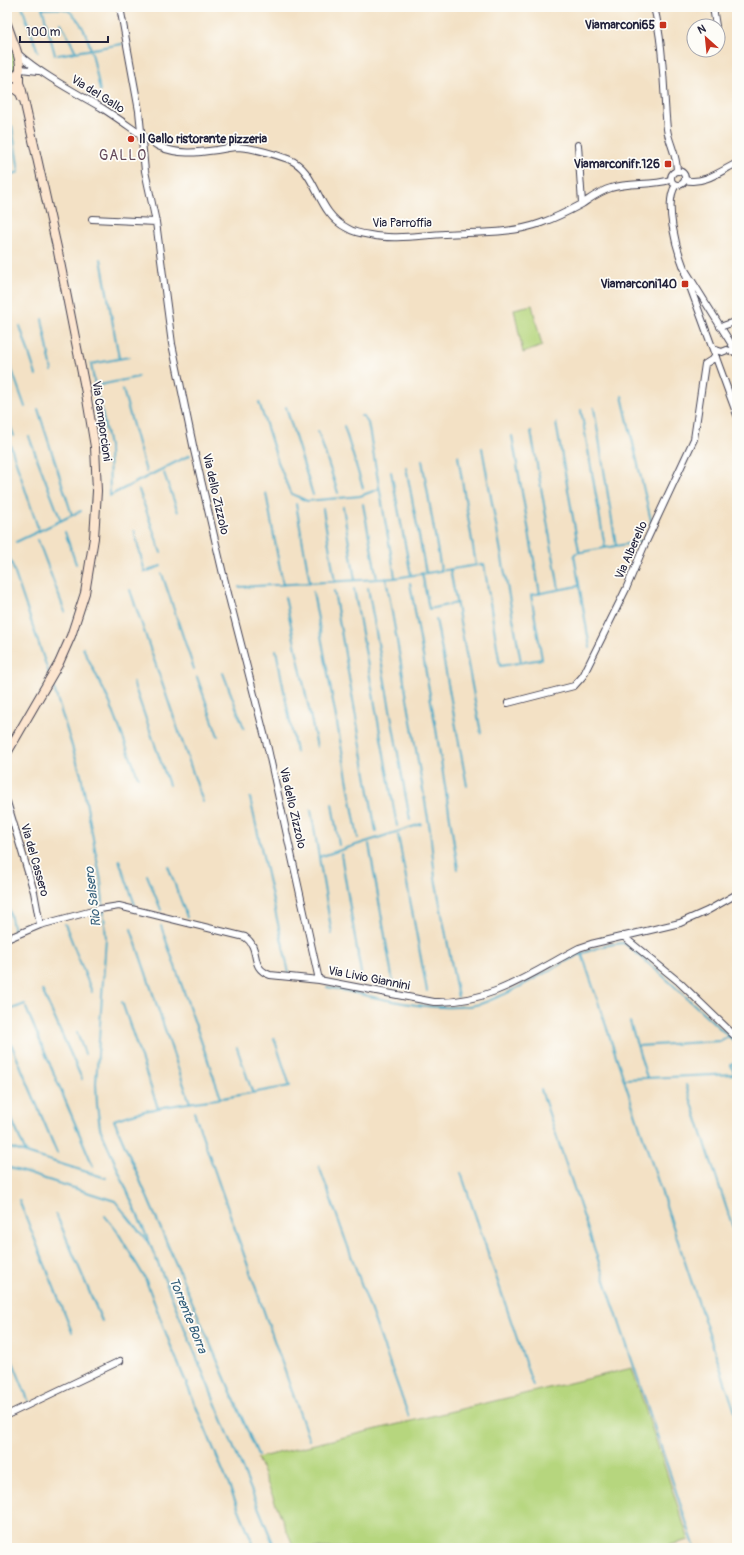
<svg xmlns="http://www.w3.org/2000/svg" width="744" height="1555" font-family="Pangolin,sans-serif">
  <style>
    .green { fill: #b6d67e; stroke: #6c7c5c }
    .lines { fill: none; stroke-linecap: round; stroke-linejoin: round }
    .stream { stroke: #47a8c6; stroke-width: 2 }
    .minor-casing { stroke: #413f50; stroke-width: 8 }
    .secondary-casing { stroke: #413f50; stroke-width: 10 }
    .minor { stroke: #fff; stroke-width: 6 }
    .secondary { stroke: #fce5cf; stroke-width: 8 }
    .poi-dot { fill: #c8321e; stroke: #fdfcf7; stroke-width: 1.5 }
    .labels { text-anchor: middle; stroke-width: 3.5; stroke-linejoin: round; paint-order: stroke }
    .poi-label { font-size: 12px; font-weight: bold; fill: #22223b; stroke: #fdfcf7; text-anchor: end }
    .street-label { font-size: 12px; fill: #22223b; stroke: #fdfcf7 }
    .water-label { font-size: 13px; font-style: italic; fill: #335e7a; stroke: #fdfcf7 }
    .quarter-label { font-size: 14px; letter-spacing: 1px; fill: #644a5a; stroke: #fdfcf7 }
  </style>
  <rect width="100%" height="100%" fill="#fdfcf7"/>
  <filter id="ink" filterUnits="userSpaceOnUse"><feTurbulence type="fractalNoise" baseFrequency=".025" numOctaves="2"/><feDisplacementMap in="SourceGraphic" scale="8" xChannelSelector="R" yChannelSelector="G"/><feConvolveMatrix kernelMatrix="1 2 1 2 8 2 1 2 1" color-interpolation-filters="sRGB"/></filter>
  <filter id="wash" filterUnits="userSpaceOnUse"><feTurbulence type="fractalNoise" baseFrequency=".012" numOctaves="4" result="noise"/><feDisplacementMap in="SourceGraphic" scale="16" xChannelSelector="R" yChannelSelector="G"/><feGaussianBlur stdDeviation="0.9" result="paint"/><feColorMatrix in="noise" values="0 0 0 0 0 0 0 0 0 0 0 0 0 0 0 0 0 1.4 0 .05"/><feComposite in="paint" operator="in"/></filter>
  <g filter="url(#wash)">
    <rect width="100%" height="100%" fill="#f3e1c5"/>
    <path class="green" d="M7 41C13 47 17 63 15 71L7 76Z
      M532 305 542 346 523 353 514 309Z
      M632 1368 689 1540 657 1548H294L257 1458Z"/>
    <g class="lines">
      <path class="stream" d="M22 7 38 52
        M42 7 55 55
        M42 9C49 9 61 7 67 10 90 23 95 68 100 91
        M61 23 76 52
        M58 55 122 44
        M7 126H12L19 172 7 176
        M7 219V220
        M101 259 119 358
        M42 319 52 371
        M20 326 36 375
        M7 356 25 407
        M129 357 91 364 95 386 138 377
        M123 390 146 472
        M622 396 652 525
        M99 398 109 446 110 494
        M259 402 277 459 289 490 292 494 307 501 360 496 379 489
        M286 407 313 495
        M594 408 616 545
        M38 409 72 515
        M581 410 605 547
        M361 416H363L368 423 395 577
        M7 417 14 436
        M556 423 579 551
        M344 426 363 488
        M318 431 338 493
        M531 431 559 589
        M512 436 540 594
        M29 437 61 521
        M10 444 39 531
        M482 448 521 662
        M458 456 476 565
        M422 460 441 570
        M406 467 426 573
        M391 472 411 575
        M164 473 178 512
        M139 490 161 553
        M266 493 283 585
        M109 496 190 455
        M296 504 310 583
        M363 504 377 579
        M343 507 355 580
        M323 509 335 582
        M134 531 145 572 161 566
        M65 532 76 564
        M38 540 65 612
        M16 542 81 511
        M7 550 49 674
        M450 569 481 733
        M422 573 429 609 457 603
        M162 574 194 669
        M386 578 430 830 435 878 458 997
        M410 583 436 729 458 869
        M239 587 395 578 484 564 500 666 542 659 531 595 578 586
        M368 588 410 820
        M354 589 397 826
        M130 590 203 802
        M334 591 376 832
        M313 592 358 838
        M285 597 317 747
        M614 607 629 573
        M436 619 467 786
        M83 648 110 703 138 777
        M590 648 574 555 576 553 644 541
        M276 650 296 752
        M223 673 244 728
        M197 677 218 736
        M52 682 81 775 101 881 106 938 96 1083 97 1105 100 1128 150 1244
        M133 682 169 785
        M250 798 289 973
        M332 804 339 845
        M311 810 332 934
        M398 835 427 991
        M369 844 393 982
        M341 854 362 979
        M319 857 421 824
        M119 860 135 905
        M168 866 187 917
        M147 875 161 910
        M7 901 14 931
        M65 924 92 992
        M161 926 221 1098
        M131 929 190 1103
        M582 954 737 1418
        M327 987C374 996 432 1015 480 1004 486 1002 493 999 500 996 540 980 580 945 624 943L662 975 737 1044
        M42 990 82 1079
        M122 1002 158 1108
        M26 1008 93 1166
        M7 1011 25 1004
        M630 1022 647 1078
        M77 1033 85 1054
        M7 1034 57 1153
        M638 1046 720 1041 728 1036
        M237 1048 252 1091
        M737 1062 731 1065 737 1079
        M624 1079 735 1074
        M686 1085 737 1240
        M541 1090 695 1548
        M7 1108 26 1153
        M194 1112 309 1440
        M7 1147 106 1178
        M319 1166 409 1417
        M7 1167 115 1201 147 1241
        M461 1173 533 1386
        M19 1200 72 1332
        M56 1214 102 1321
        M105 1216 117 1231 145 1278 170 1344 255 1548
        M150 1244 275 1548
        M7 1347 29 1402
        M258 1455 114 1120C147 1108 182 1104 217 1099 241 1095 266 1090 290 1086L274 1038"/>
    </g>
  </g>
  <g filter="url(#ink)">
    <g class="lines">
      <defs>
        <path id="minor" d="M120 7 139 111 145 171 156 222 172 344 194 450 223 574 268 749 319 980
          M654 7C664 47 663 88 667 129 669 144 677 154 677 171
          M713 7 716 26
          M17 53C42 75 73 91 102 108 121 120 139 134 158 146 178 155 196 153 217 150 224 149 231 147 238 147 252 148 274 154 288 159 318 170 315 212 347 228 353 232 363 234 370 235 394 240 421 235 445 234 477 232 511 234 541 223 555 218 569 211 582 204 591 198 600 191 611 188 630 182 651 186 670 180
          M21 69 38 71
          M578 145 582 203
          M671 178a7 7 0 1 1 14 0a7 7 0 1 1-14 0Z
          M685 180C703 185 721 171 737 163
          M676 185C663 202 677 250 684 268L737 353
          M92 219 156 222
          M685 273 737 415
          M720 327 737 321
          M713 349 722 352 727 350 737 353
          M508 703 574 686 583 676 626 589 644 546 694 439 705 364 716 357
          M7 802 34 892 40 925
          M623 936 679 982 737 1038
          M7 939 40 925 100 909 119 906 245 937C262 949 248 967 270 975L319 980 434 1002C490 1004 531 973 579 948L591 944 680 923 707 911 737 894
          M7 1415 120 1361"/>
        <path id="secondary" d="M7 24 13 41
          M7 36C14 41 15 45 17 52 21 66 24 75 7 80
          M7 83 20 93 22 98
          M7 753 59 663 71 636 85 593 94 538 97 491 95 447 86 393 58 252 22 91 19 83V73"/>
      </defs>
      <use href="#minor" class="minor-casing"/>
      <use href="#secondary" class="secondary-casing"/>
      <use href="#minor" class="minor"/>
      <use href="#secondary" class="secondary"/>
    </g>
  </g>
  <g class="poi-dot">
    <rect x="659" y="21" width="8" height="8" rx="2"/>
    <circle cx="131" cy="139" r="4"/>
    <rect x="664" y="160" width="8" height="8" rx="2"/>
    <rect x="681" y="280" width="8" height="8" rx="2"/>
  </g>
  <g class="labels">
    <g class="poi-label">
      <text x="655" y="29">Viamarconi65</text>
      <text x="139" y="143" text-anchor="start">Il Gallo ristorante pizzeria</text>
      <text x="660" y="168">Viamarconifr.126</text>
      <text x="677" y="288">Viamarconi140</text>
    </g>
    <g class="street-label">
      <text transform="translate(98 94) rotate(32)" y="4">Via del Gallo</text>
      <text x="402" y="227">Via Parroffia</text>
      <text transform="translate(102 421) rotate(82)" y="4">Via Camporcioni</text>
      <text transform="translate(216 494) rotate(77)" y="4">Via dello Zizzolo</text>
      <text transform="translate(631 550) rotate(-66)" y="4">Via Alberello</text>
      <text transform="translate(293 808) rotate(77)" y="4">Via dello Zizzolo</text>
      <text transform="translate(35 860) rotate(74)" y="4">Via del Cassero</text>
      <text transform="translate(369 978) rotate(11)" y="4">Via Livio Giannini</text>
    </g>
    <g class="water-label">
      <text transform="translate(92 897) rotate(-97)" y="5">Rio Salsero</text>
      <text transform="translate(189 1315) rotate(68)" y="5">Torrente Borra</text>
    </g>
    <g class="quarter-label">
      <text x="123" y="160">GALLO</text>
    </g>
  </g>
  <rect width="744" height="1555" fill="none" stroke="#fdfcf7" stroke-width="24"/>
  <g transform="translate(706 38) rotate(333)"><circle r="19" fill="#fdfcf7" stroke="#a5a5ac"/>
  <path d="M0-3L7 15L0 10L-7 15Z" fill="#c8321e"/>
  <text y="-6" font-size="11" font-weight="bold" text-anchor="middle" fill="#22223b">N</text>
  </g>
  <path d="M20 36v6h88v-6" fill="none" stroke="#22223b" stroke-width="2"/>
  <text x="26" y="36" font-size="12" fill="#22223b" stroke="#fdfcf7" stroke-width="3" paint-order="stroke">100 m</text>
</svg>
